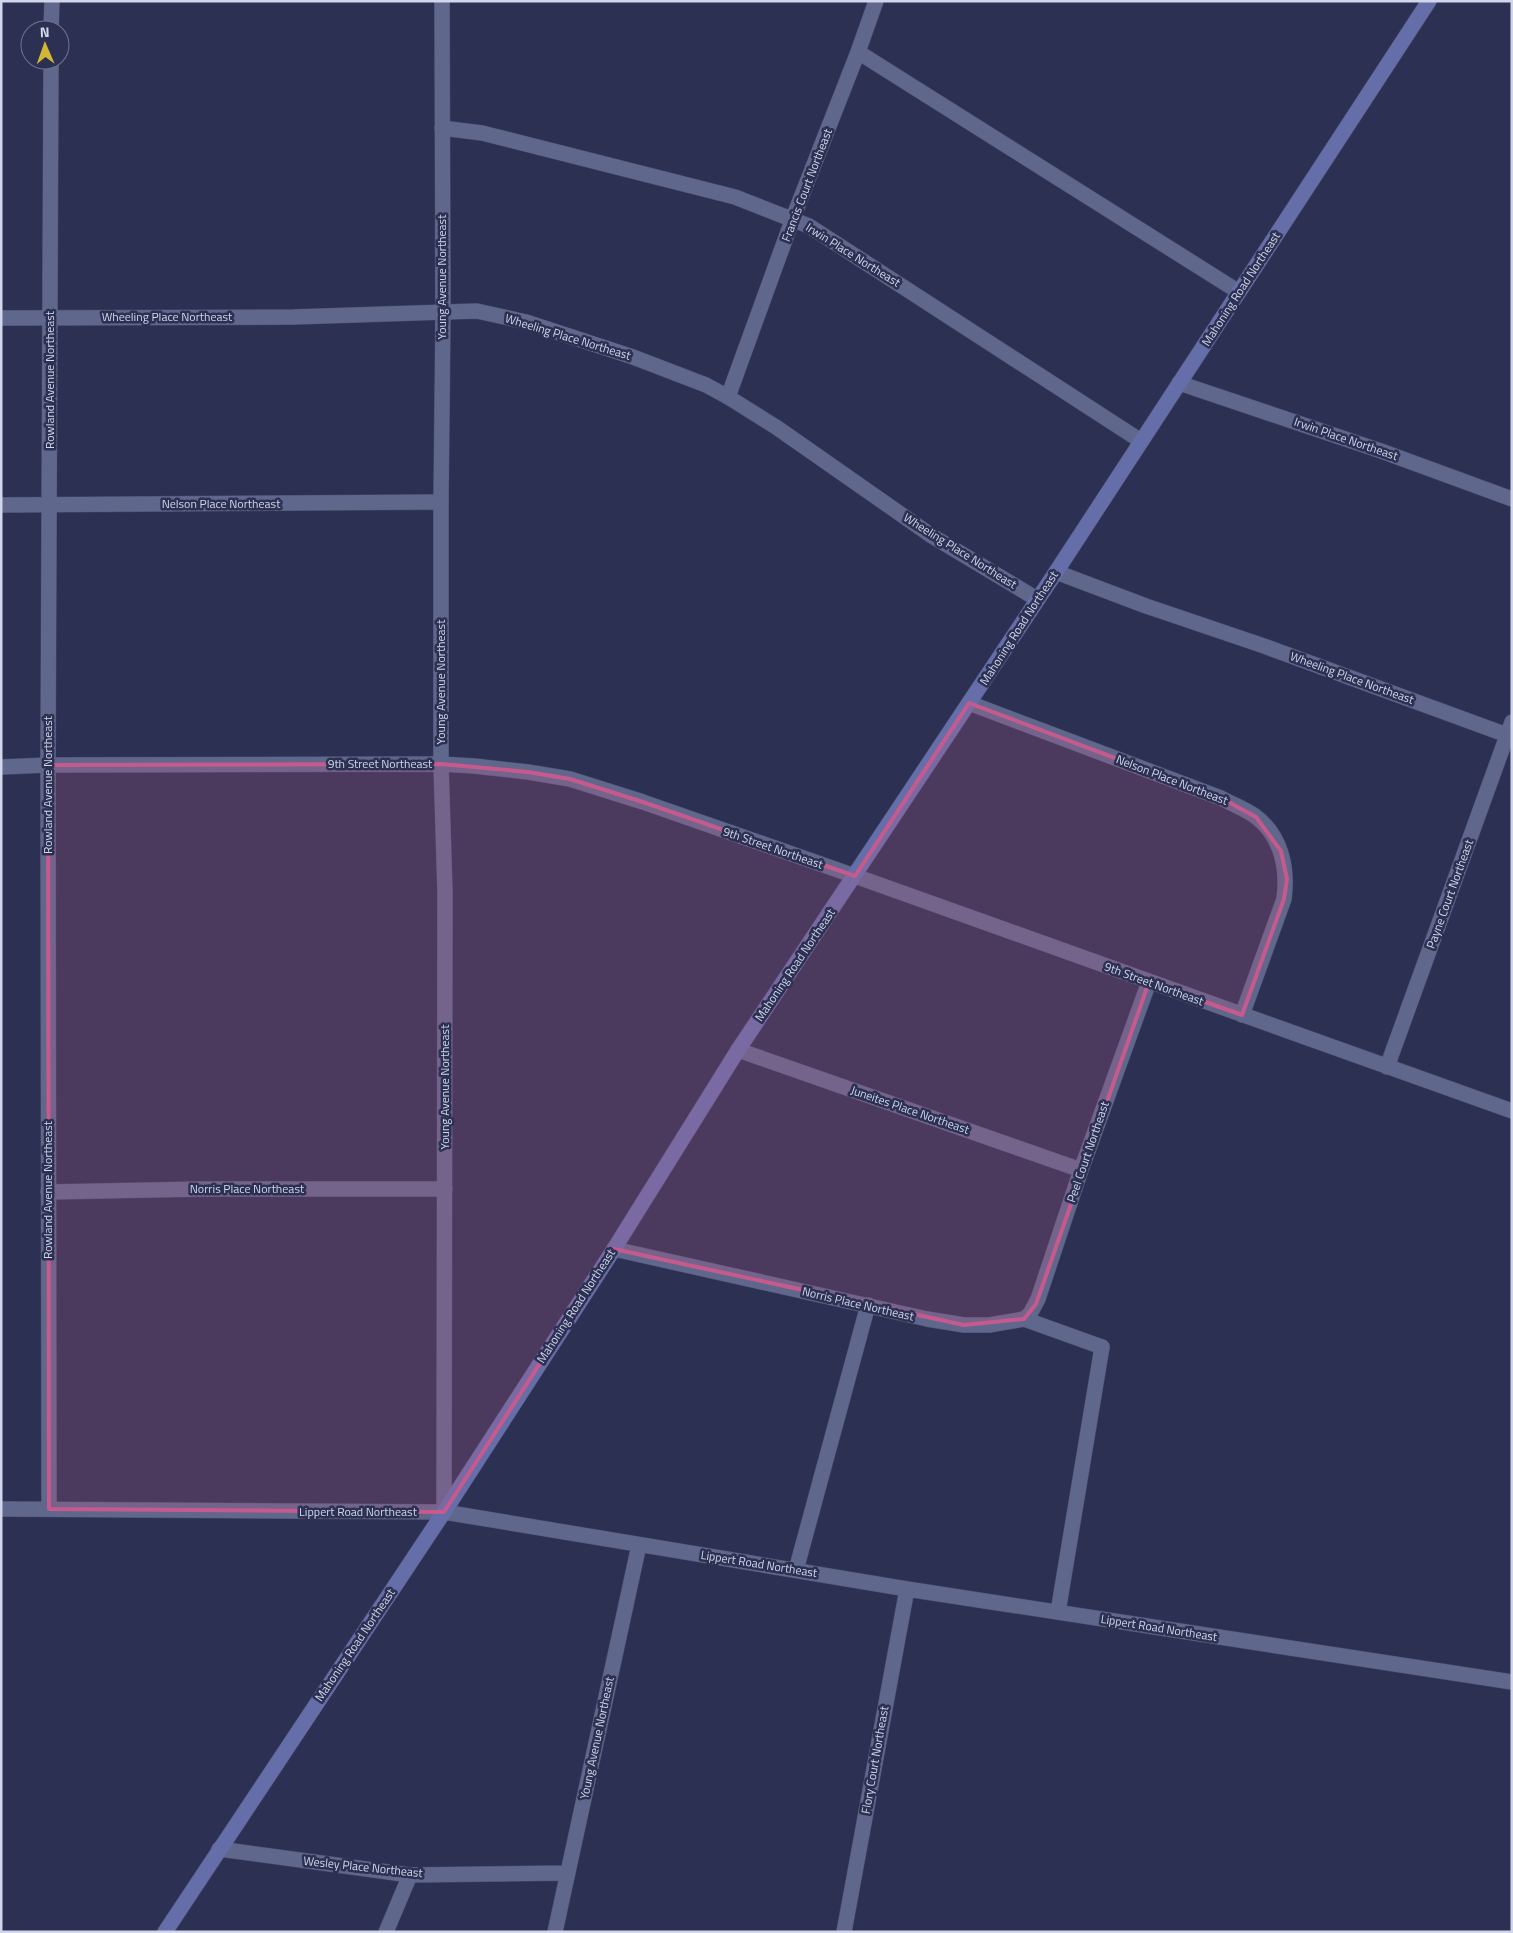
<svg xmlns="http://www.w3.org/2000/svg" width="1513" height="1933" font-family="'Titillium Web',sans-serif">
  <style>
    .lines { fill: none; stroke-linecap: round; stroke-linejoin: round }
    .service-casing { stroke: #4a4d69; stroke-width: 16 }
    .minor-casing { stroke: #4a4d69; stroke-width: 16 }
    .tertiary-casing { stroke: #4a4d69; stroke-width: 16 }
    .secondary-casing { stroke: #4a4d69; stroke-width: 16 }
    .service { stroke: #60678d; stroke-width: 15 }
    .minor { stroke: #60678d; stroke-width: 15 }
    .tertiary { stroke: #60678d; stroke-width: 15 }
    .secondary { stroke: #666eaa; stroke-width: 15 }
    .marked { fill: #c75a8d; fill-opacity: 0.2; stroke: #c75a8d; stroke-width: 4; stroke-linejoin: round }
    .labels { text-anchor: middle; stroke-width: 5; stroke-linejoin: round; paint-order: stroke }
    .street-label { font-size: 12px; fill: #d1d6eb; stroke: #2c3153 }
  </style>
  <rect width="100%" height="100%" fill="#2c3153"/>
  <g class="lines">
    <defs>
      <path id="service" d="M858 52 1239 292
        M442 128 482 133 735 197 809 226 1141 441
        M1 318 293 317 477 311 526 322 633 357 706 385 728 397 776 427 932 536 1037 599
        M728 397 793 218 858 52 876 1
        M1 505 441 502
        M48 1192 203 1189H445
        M796 1570 868 1305
        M1058 1612 1102 1347"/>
      <path id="minor" d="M442 1 443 313 441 502V764L445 893 444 1512
        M51 30 52 1
        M1179 383 1381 451 1512 499
        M1056 572 1146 606 1264 646 1507 735
        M969 703 1221 798C1232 804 1245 809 1255 816 1282 836 1288 869 1284 899L1242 1015
        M855 876 1512 1111
        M738 1050 1081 1170
        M1387 1067 1512 722
        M614 1249 927 1319 964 1325H989L1024 1319 1102 1347
        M1024 1319 1030 1314 1038 1299 1081 1170 1149 982
        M1 1509 444 1512 907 1589 1512 1682
        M49 1509 48 765 51 60
        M219 1849 410 1875 568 1873
        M386 1932 410 1875
        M555 1932 639 1545
        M844 1932 907 1589"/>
      <path id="tertiary" d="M1 767 48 765 441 764 474 766 528 772 570 779 643 802 855 876"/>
      <path id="secondary" d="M165 1932 444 1512 614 1249 738 1050 1056 572 1429 1"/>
    </defs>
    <use href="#service" class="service-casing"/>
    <use href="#minor" class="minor-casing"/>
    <use href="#tertiary" class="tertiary-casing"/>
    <use href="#secondary" class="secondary-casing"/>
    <use href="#service" class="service"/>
    <use href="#minor" class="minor"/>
    <use href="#tertiary" class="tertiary"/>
    <use href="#secondary" class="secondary"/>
  </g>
  <path class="marked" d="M969 703 1221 798 1256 817 1281 851 1287 879 1284 899 1242 1015 1149 982 1036 1304 1024 1319 964 1325 614 1249 444 1512 49 1509 48 765 441 764 528 772 570 779 643 802 855 876Z"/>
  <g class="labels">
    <g class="street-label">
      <text transform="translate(807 185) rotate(-69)" y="4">Francis Court Northeast</text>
      <text transform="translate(853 255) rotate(32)" y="4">Irwin Place Northeast</text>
      <text transform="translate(442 277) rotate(-90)" y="4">Young Avenue Northeast</text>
      <text transform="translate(1241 289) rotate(-57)" y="4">Mahoning Road Northeast</text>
      <text x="167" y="321">Wheeling Place Northeast</text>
      <text transform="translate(568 337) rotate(17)" y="4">Wheeling Place Northeast</text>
      <text transform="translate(50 380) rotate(-90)" y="4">Rowland Avenue Northeast</text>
      <text transform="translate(1346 439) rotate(19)" y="4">Irwin Place Northeast</text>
      <text x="221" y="508">Nelson Place Northeast</text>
      <text transform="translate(960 551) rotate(32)" y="4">Wheeling Place Northeast</text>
      <text transform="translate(1019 628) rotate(-57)" y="4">Mahoning Road Northeast</text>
      <text transform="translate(1352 678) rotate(20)" y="4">Wheeling Place Northeast</text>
      <text transform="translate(441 682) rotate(-90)" y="4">Young Avenue Northeast</text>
      <text x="380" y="768">9th Street Northeast</text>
      <text transform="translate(1172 780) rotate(21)" y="4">Nelson Place Northeast</text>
      <text transform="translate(48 785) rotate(-90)" y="4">Rowland Avenue Northeast</text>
      <text transform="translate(773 848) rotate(19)" y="4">9th Street Northeast</text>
      <text transform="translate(1450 894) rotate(-70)" y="4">Payne Court Northeast</text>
      <text transform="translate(795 965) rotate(-56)" y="4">Mahoning Road Northeast</text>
      <text transform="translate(1154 984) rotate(20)" y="4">9th Street Northeast</text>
      <text transform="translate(445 1087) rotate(-90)" y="4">Young Avenue Northeast</text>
      <text transform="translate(910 1110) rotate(19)" y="4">Juneites Place Northeast</text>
      <text transform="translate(1088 1152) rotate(-71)" y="4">Peel Court Northeast</text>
      <text x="247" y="1193">Norris Place Northeast</text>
      <text transform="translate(48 1190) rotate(-90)" y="4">Rowland Avenue Northeast</text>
      <text transform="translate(858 1304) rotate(13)" y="4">Norris Place Northeast</text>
      <text transform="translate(576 1306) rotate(-57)" y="4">Mahoning Road Northeast</text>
      <text x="358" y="1516">Lippert Road Northeast</text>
      <text transform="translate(759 1564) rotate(9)" y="4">Lippert Road Northeast</text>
      <text transform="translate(1159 1628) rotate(9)" y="4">Lippert Road Northeast</text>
      <text transform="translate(355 1645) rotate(-56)" y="4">Mahoning Road Northeast</text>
      <text transform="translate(597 1738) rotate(-78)" y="4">Young Avenue Northeast</text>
      <text transform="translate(875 1760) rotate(-80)" y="4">Flory Court Northeast</text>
      <text transform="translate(363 1867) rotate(6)" y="4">Wesley Place Northeast</text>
    </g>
  </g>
  <rect width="1513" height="1933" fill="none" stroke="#d1d6eb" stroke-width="5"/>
  <g transform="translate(45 45) rotate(358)"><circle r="24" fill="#2c3153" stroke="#6e7390"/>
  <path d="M0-4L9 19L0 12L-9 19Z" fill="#d2b735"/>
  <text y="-8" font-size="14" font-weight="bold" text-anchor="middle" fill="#d1d6eb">N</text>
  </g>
</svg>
